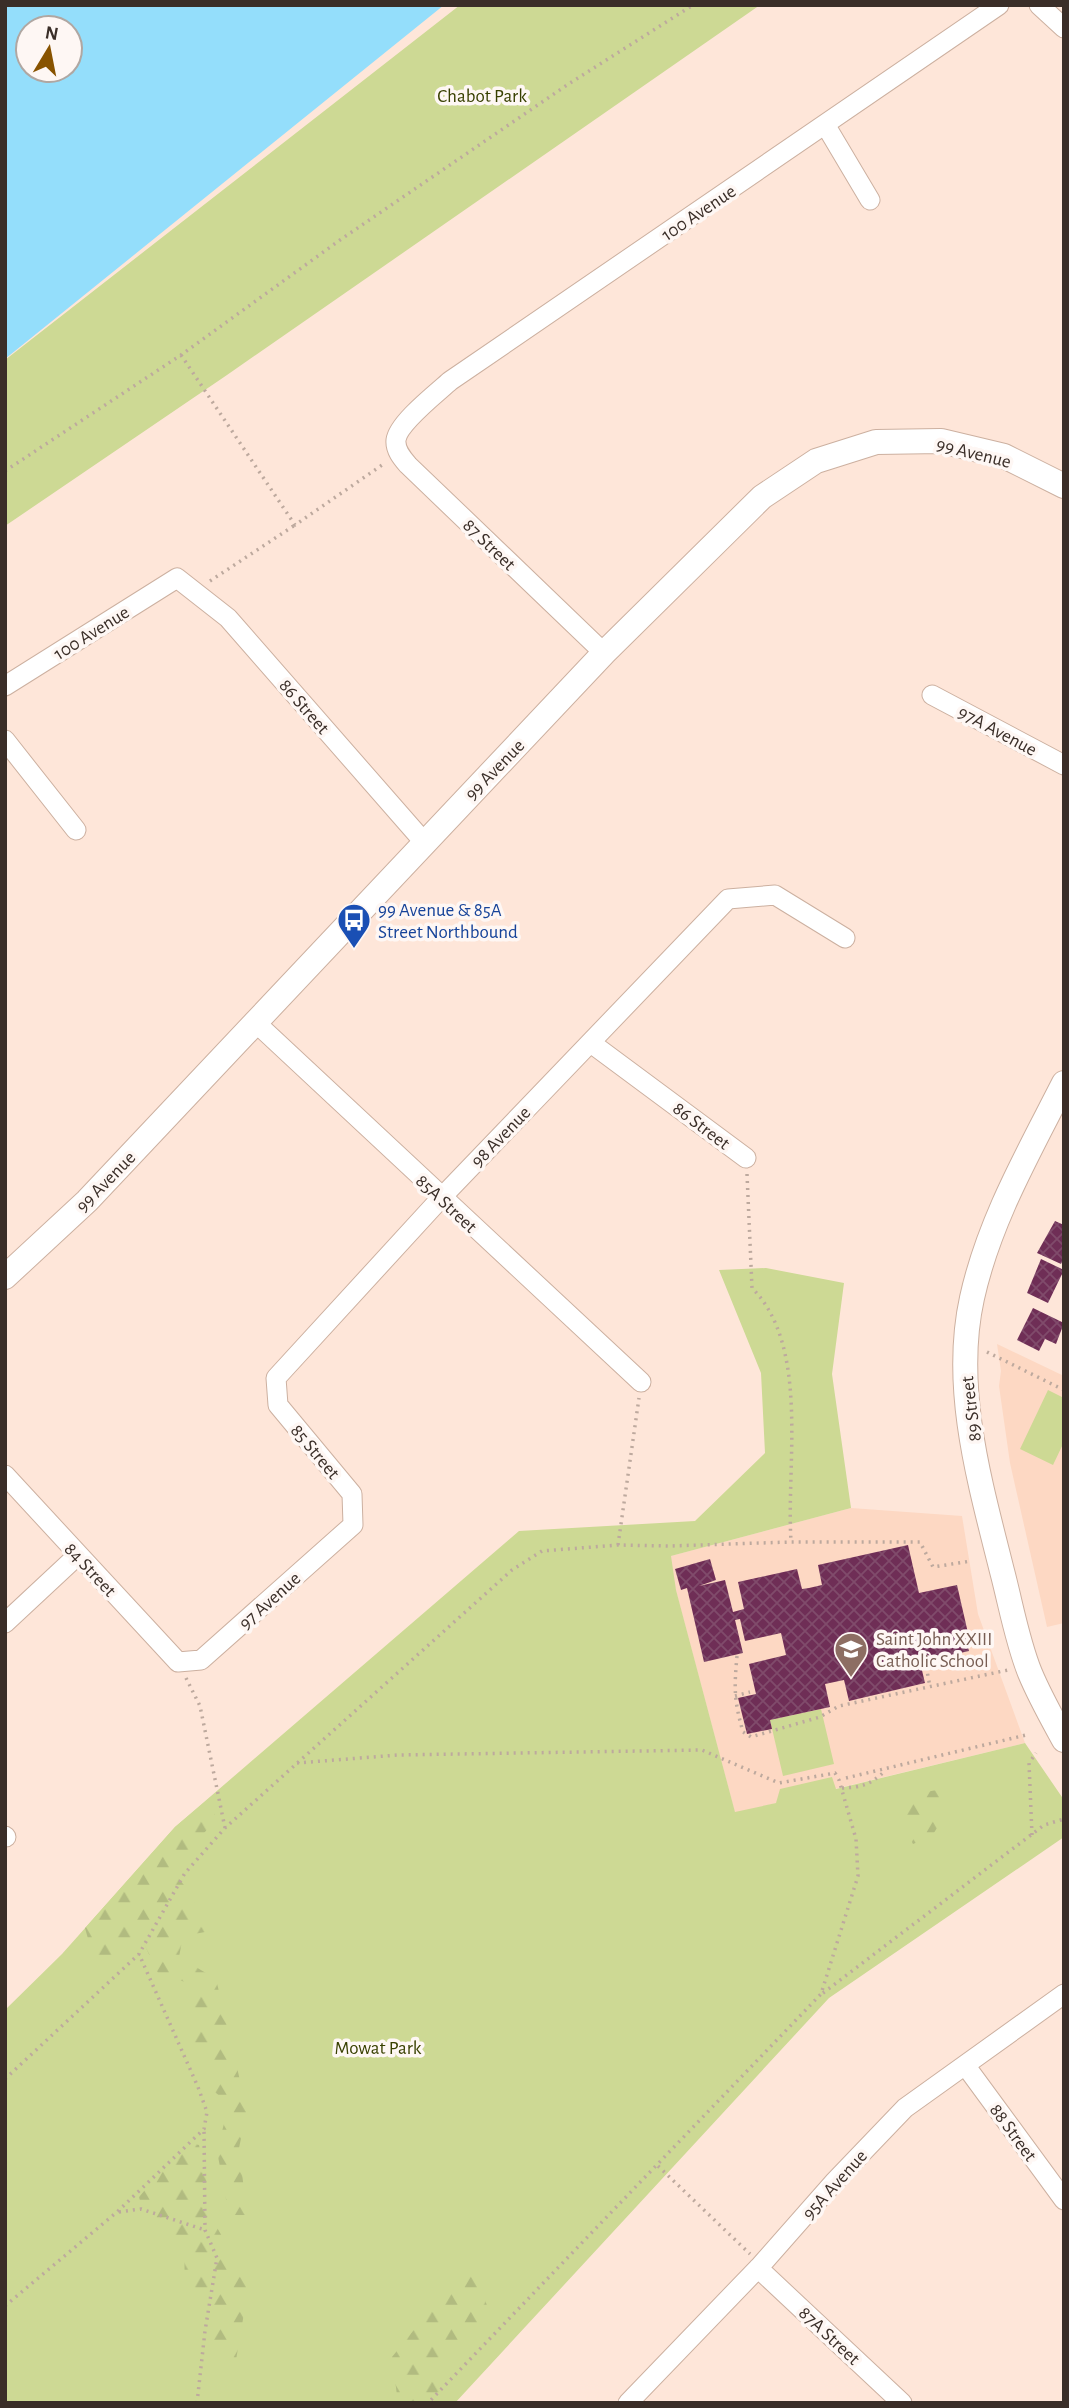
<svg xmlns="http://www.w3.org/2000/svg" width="1069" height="2408" font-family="'Alegreya Sans',sans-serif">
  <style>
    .built { fill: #fdd8c3 }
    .green { fill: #cdd994 }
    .forest { fill: url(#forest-firs) }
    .water { fill: #94defb; fill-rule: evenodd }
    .building { fill: url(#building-cross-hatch) }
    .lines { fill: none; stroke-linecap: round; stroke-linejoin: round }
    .minor-casing { stroke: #ccb0a0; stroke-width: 21 }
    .tertiary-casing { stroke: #ccb0a0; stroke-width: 26 }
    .path { stroke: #bda99e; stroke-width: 3.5; stroke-dasharray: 2 5; stroke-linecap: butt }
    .minor { stroke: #fff; stroke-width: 19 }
    .tertiary { stroke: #fff; stroke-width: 24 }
    .labels { text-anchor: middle; stroke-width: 7; stroke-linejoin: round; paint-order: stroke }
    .park-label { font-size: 19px; fill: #384000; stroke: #fef7f4 }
    .street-label { font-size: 19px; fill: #3a2e28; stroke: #fef7f4 }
    .transit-label { font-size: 19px; fill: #164399; stroke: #fef7f4; text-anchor: start }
    .education-label { font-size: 19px; fill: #785e54; stroke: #fef7f4; text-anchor: start }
  </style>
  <defs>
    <pattern id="forest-firs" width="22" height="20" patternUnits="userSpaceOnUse" patternTransform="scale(1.75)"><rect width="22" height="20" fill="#cdd994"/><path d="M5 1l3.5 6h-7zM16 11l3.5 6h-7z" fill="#b1bb80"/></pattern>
    <pattern id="building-cross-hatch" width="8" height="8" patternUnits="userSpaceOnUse" patternTransform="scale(1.75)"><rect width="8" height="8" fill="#6f2e56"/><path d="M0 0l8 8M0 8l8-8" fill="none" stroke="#804b6b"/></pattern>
  </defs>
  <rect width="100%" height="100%" fill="#fee6d9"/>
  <path class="built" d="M997 1344 1064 1376V1623L1047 1627 1010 1463 999 1386 1001 1371Z
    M851 1508 962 1516 978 1614 1025 1743 735 1813 667 1557Z"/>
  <path class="green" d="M460 5H760L227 375 5 526V360Z
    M766 1268 844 1283 832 1374 851 1508 671 1556 676 1590 735 1812 776 1803 780 1789 832 1777 836 1789 1025 1743 1064 1800V1837L829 1998 455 2403H5V2010L62 1954 175 1827 519 1531 695 1521 765 1453 761 1373 719 1270Z
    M1048 1390 1064 1398V1442L1053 1465 1020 1449Z
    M821 1709 834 1764 783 1776 770 1720Z"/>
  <path class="forest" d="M937 1790 945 1815 932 1836 913 1844C910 1838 903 1829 903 1823 900 1802 921 1792 937 1790Z
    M213 1795 215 1821 171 1869 192 1895 205 1932 183 1936 179 1957 216 1979 247 2110 239 2148 247 2215H229L217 2151 229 2104 209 2087 216 2064 192 2045 191 1984 158 1973 135 1925 128 1945 96 1967 85 1928 175 1827Z
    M186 2142 199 2145 215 2224 249 2284 236 2360 213 2358 206 2294 185 2291 184 2242 145 2220 139 2197Z
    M472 2258 488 2309 473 2330 442 2364 441 2403H398L392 2357Z"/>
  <path class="water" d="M5 5H444L5 359ZM28 28H70V70H28Z"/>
  <path class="building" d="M1055 1221 1064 1225V1258L1061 1264 1037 1253Z
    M1041 1259 1064 1270 1048 1303 1027 1293Z
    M1033 1308 1064 1323 1056 1344 1045 1339 1039 1351 1017 1340Z
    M908 1545 919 1593 957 1585 968 1633 965 1634 969 1651 920 1662 925 1683 849 1701 844 1680 825 1684 830 1707 770 1720 772 1729 747 1734 738 1698 756 1694 749 1664 786 1655 781 1633 745 1641 740 1619 735 1620 743 1653 704 1662 687 1588 681 1590 675 1569 710 1559 716 1580 699 1586 725 1580 733 1612 744 1609 738 1582 797 1569 802 1589 809 1588 822 1585 818 1565Z"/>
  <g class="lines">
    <defs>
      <path id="minor" d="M1039 5 1064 28
        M826 126 870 200
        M604 653 408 465C402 458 395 450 396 440 398 423 437 393 450 381L999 5
        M5 686 177 578 228 618 424 842
        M932 695 1064 765
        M5 740 76 830
        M254 1021 641 1382
        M591 1043 746 1158
        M5 1475 178 1662 201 1660 353 1525 352 1494 278 1405 276 1378 441 1198 728 899 775 895 845 938
        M5 1623 78 1555
        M5 1836 6 1837
        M965 2065 1064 2200
        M758 2268 902 2403
        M628 2403 761 2265 835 2181 905 2108 1064 1994"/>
      <path id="tertiary" d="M1064 1083C1029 1152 989 1221 972 1298 952 1388 980 1483 1002 1571 1011 1605 1017 1641 1030 1673 1040 1697 1052 1718 1064 1740
        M5 1277 87 1201 604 653 762 497 816 461 876 442 941 441 1004 456 1064 486"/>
    </defs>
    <use href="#minor" class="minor-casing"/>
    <use href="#tertiary" class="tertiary-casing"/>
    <path class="path" d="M181 355 295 525 385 463
      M5 471 181 355 340 240 570 83 693 5
      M210 581 295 525
      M747 1174 752 1288C810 1346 786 1465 791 1541
      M987 1352 1064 1390
      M618 1545 639 1398
      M737 1656C734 1689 734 1700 743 1732L751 1737 820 1717 839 1706 1008 1670
      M925 1660 930 1687
      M186 1678 200 1706 225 1828
      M735 1696 750 1692
      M297 1763 398 1755 702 1750 779 1783 835 1773 839 1780 856 1839 858 1876 821 1994 428 2403
      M846 1778 1026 1735
      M842 1788C863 1787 870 1785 886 1770
      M1032 1835 1029 1763 1036 1753
      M823 1993 1044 1825 1064 1819
      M5 2079 139 1954 185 1873 225 1828 512 1570 542 1551 618 1545 669 1546 791 1542H920L933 1567 971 1561
      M658 2166 750 2254
      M119 2212 141 2209 205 2230
      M5 2306 117 2212 204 2129 207 2112 198 2087 139 1954
      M197 2403 205 2331 217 2258 205 2230 204 2129"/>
    <use href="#minor" class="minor"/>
    <use href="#tertiary" class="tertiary"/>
  </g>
  <defs>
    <symbol id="bus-pin" viewBox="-11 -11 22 30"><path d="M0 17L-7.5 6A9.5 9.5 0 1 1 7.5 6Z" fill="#1a4fb4" stroke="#fef7f4"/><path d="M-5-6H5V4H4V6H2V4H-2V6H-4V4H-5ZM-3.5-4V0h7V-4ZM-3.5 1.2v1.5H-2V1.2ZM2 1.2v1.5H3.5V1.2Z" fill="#fff"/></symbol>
    <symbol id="school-pin" viewBox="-11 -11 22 30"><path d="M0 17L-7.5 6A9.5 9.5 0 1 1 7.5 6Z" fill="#8d6e63" stroke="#fef7f4"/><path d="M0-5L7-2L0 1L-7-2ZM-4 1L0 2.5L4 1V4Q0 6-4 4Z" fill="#fff"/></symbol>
  </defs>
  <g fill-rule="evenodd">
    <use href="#bus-pin" x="335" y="901" width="38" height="52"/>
    <use href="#school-pin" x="832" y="1630" width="38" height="52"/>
  </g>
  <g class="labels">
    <g class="park-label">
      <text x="482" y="102">Chabot Park</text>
      <text x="378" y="2054">Mowat Park</text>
    </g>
    <g class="street-label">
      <text transform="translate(698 212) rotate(-34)" y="7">100 Avenue</text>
      <text transform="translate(974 452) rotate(14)" y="7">99 Avenue</text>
      <text transform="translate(490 544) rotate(44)" y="7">87 Street</text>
      <text transform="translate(91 632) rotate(-32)" y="7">100 Avenue</text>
      <text transform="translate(305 706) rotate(49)" y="7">86 Street</text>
      <text transform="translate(998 730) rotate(28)" y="7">97A Avenue</text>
      <text transform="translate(494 769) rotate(-46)" y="7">99 Avenue</text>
      <text transform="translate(702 1125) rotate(37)" y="7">86 Street</text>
      <text transform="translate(500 1136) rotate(-46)" y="7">98 Avenue</text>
      <text transform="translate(105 1181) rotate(-46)" y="7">99 Avenue</text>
      <text transform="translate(447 1203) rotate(43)" y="7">85A Street</text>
      <text transform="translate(970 1409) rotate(-97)" y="7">89 Street</text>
      <text transform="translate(316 1451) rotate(50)" y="7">85 Street</text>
      <text transform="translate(91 1569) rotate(47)" y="7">84 Street</text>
      <text transform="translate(269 1600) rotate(-42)" y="7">97 Avenue</text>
      <text transform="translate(1014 2132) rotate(54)" y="7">88 Street</text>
      <text transform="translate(834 2184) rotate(-48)" y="7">95A Avenue</text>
      <text transform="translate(830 2335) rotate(43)" y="7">87A Street</text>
    </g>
    <g class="transit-label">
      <text x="378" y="916">99 Avenue &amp; 85A<tspan x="378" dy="22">Street Northbound</tspan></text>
    </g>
    <g class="education-label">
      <text x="876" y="1645">Saint John XXIII<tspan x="876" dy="22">Catholic School</tspan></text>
    </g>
  </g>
  <rect width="1069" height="2408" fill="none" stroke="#3a2e28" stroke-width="14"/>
  <g transform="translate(49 49) rotate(10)"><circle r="33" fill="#fef7f4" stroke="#b0a7a2" stroke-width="2"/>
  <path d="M0-5L12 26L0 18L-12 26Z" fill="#885300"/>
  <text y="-10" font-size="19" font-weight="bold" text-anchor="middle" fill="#3a2e28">N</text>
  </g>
</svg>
